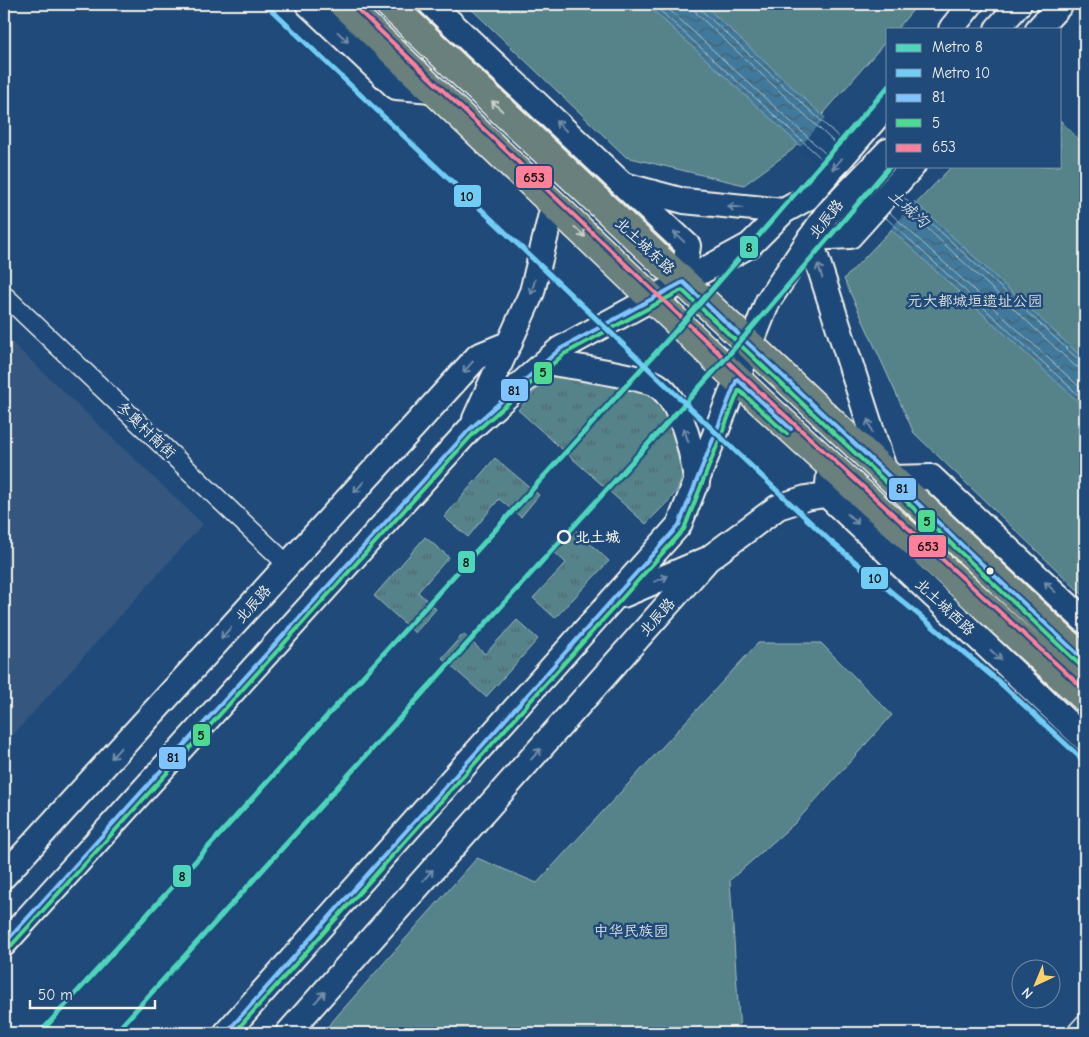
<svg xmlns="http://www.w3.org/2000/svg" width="1089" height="1037" font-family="'Comic Neue','LXGW WenKai TC',sans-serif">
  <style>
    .built { fill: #35577e }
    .grass { fill: url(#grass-tufts); stroke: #a5bab9 }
    .park { fill: #56828a; stroke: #a5bab9 }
    .water { fill: url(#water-waves); stroke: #89a9ba }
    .pier { fill: #1f4a7a }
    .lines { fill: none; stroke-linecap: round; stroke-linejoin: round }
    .shore { stroke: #acc1c9; stroke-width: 1 }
    .street-casing { stroke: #f4f1e8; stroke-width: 21 }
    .secondary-casing { stroke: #f4f1e8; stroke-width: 28 }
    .primary-casing { stroke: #f4f1e8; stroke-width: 31 }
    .street { stroke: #1f4a7a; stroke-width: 18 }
    .secondary { stroke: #1f4a7a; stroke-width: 24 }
    .primary { stroke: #6a807c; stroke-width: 28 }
    .bus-1-casing { stroke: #1f4a7a; stroke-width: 8 }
    .bus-2-casing { stroke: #1f4a7a; stroke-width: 8 }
    .bus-3-casing { stroke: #1f4a7a; stroke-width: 8 }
    .bus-1 { stroke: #80c4ff; stroke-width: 4 }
    .bus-2 { stroke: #4ddb92; stroke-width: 4 }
    .bus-3 { stroke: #ff8098; stroke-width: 4 }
    .metro-1-casing { stroke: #1f4a7a; stroke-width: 9 }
    .metro-2-casing { stroke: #1f4a7a; stroke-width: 9 }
    .metro-1 { stroke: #4dd6ba; stroke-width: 5 }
    .metro-2 { stroke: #70cdf5; stroke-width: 5 }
    .oneway { stroke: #748da6 }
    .oneway2 { stroke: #cbcfc8 }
    .stop-dot { fill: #1f4a7a; stroke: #f4f1e8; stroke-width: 2.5 }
    .bus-dot { fill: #f4f1e8; stroke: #1f4a7a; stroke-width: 2 }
    .labels { text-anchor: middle; stroke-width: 5; stroke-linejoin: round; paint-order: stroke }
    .street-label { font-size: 15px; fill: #f4f1e8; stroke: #1f4a7a }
    .park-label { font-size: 15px; fill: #dce0da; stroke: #1f4a7a }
    .stop-label { font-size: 15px; font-weight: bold; fill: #f4f1e8; stroke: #1f4a7a; text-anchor: start }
    .water-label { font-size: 16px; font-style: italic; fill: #d9dfdc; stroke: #1f4a7a }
    .line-badge { stroke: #1f4a7a; stroke-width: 2 }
    .pale-badge-label { font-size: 14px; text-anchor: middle; font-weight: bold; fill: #111 }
  </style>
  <defs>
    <pattern id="grass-tufts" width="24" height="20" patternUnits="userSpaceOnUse" patternTransform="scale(1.25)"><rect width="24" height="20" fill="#56828a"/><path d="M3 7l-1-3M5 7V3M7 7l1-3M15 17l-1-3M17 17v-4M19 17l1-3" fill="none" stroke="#50686b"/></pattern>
    <pattern id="water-waves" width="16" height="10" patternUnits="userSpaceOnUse" patternTransform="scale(1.25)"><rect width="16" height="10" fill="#41799b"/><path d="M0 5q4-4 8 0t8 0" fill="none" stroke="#456070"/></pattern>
  </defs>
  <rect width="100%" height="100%" fill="#1f4a7a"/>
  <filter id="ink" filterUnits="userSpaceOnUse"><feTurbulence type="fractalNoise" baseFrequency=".02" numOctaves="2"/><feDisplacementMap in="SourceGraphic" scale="10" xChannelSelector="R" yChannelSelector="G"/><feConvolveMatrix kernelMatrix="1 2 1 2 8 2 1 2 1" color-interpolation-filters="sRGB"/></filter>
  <g filter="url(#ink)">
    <path class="built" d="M4 335 203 524 4 745Z"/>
    <path class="grass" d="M560 371 654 387C667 413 696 464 675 493 667 504 655 514 646 524L518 410 544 381Z
      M495 458 539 495 521 517 499 499 468 537 444 517Z
      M570 525 609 561 555 618 533 598 566 563 549 547Z
      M425 537 449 557 418 592 436 609 415 633 374 596Z
      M517 620 538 639 486 697 442 658 463 634 485 654Z"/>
    <path class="park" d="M466 4H918L897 29H888V39L792 150 744 185 626 157Z
      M1060 120 1085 146V597L914 433 844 279 952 166H1060Z
      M758 643H821L892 715 795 823 730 880 740 1033H322L477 858 537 883Z"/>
    <path class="water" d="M646 4H703L1085 360V408Z"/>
    <path class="pier" d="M827 116 916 199 889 231 799 148Z"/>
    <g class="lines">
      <path class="shore" d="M653 4 823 160
        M663 4 827 155
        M693 4 697 14 836 144
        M700 4 701 10 841 139
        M903 197 1080 361 1085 363
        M899 202 1075 366 1085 369
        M889 212 1085 392
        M885 217 1085 401"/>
      <defs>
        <path id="street" d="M4 295 288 565
          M1076 1033 1085 1023"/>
        <path id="secondary" d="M308 4 396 87 432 90
          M431 4 688 246 683 282
          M951 29 971 4
          M997 29 1019 4
          M1038 29 1061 4
          M628 186 684 201 784 211
          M810 238 885 472
          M810 238 850 236 913 166
          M545 362C576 367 608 371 639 379 645 381 653 382 657 385 683 402 692 454 697 483
          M475 419 532 292 553 206
          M830 464 827 495 1085 739
          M891 478 931 477 1085 621
          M623 595 708 559 778 507 806 498 843 492
          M4 876 478 356 510 343
          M4 944 469 430 560 349 750 245 784 211 807 198 888 104
          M226 1033 679 525 768 301 826 215 888 151
          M288 1033 708 559"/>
        <path id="primary" d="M343 4 762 403 1085 698
          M389 4 1085 661"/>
      </defs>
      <use href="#street" class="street-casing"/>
      <use href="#secondary" class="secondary-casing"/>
      <use href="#primary" class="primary-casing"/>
      <use href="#street" class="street"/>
      <use href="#secondary" class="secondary"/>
      <use href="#primary" class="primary"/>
      <defs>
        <path id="bus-1" d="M4 944 469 430 560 349 683 282 1085 661
          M226 1033 679 525 737 379 791 429"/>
        <path id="bus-2" d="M9 948 473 434 564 354 682 290 1081 666
          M234 1033 684 529 739 390 787 434"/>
        <path id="bus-3" d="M352 4 766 398 1085 690"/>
      </defs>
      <use href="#bus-1" class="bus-1-casing"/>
      <use href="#bus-2" class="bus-2-casing"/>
      <use href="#bus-3" class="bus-3-casing"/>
      <use href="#bus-1" class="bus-1"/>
      <use href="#bus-2" class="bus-2"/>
      <use href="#bus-3" class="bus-3"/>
      <defs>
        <path id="metro-1" d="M40 1033 681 325 888 87
          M115 1033 726 358 890 166"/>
        <path id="metro-2" d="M265 4 829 540 998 681 1085 762"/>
      </defs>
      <use href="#metro-1" class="metro-1-casing"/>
      <use href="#metro-2" class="metro-2-casing"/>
      <use href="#metro-1" class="metro-1"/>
      <use href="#metro-2" class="metro-2"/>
    </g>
    <defs><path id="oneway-shaft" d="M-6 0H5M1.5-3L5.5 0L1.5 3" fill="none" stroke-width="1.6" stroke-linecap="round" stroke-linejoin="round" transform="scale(1.25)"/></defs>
    <g class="oneway">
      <use href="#oneway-shaft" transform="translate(343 37) rotate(43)"/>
      <use href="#oneway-shaft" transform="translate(561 126) rotate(-137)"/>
      <use href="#oneway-shaft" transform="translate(837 164) rotate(131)"/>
      <use href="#oneway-shaft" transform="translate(735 207) rotate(-174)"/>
      <use href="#oneway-shaft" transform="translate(679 237) rotate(-137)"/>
      <use href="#oneway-shaft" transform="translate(820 271) rotate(-108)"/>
      <use href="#oneway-shaft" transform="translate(533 287) rotate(106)"/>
      <use href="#oneway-shaft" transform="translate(468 367) rotate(132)"/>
      <use href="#oneway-shaft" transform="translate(870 426) rotate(-108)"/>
      <use href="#oneway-shaft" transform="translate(686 435) rotate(-109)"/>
      <use href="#oneway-shaft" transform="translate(359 487) rotate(132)"/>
      <use href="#oneway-shaft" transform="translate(853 519) rotate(43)"/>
      <use href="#oneway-shaft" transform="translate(661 579) rotate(-23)"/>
      <use href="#oneway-shaft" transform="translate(1050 587) rotate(-137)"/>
      <use href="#oneway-shaft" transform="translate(226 633) rotate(132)"/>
      <use href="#oneway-shaft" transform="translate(996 655) rotate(43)"/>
      <use href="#oneway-shaft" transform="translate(116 753) rotate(132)"/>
      <use href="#oneway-shaft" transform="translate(536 754) rotate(-48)"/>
      <use href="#oneway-shaft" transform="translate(428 875) rotate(-48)"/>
      <use href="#oneway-shaft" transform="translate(320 997) rotate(-48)"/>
    </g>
    <g class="oneway2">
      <use href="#oneway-shaft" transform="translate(497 106) rotate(-137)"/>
      <use href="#oneway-shaft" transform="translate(580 232) rotate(43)"/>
    </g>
  </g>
  <circle class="stop-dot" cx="564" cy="537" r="6"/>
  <circle class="bus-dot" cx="990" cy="571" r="4.5"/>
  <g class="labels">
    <g class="street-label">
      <text transform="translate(826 219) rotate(-51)" y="5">北辰路</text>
      <text transform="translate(645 246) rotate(43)" y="5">北土城东路</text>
      <text transform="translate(146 430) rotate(43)" y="5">冬奥村南街</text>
      <text transform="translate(253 604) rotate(-48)" y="5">北辰路</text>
      <text transform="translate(945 607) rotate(43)" y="5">北土城西路</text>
      <text transform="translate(657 617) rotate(-48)" y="5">北辰路</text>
    </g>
    <g class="park-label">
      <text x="975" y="306">元大都城垣遗址公园</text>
      <text x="631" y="936">中华民族园</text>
    </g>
    <g class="stop-label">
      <text x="575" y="542">北土城</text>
    </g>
    <g class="water-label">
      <text transform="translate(909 208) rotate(42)" y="6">土城沟</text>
    </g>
  </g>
  <g class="line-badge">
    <rect x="515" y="165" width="38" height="24" rx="5" fill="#ff8098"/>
    <rect x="453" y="184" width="29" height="24" rx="5" fill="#70cdf5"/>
    <rect x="739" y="235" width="20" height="24" rx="5" fill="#4dd6ba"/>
    <rect x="533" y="361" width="20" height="24" rx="5" fill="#4ddb92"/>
    <rect x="500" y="378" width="29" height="24" rx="5" fill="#80c4ff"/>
    <rect x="888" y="477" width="29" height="24" rx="5" fill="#80c4ff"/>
    <rect x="917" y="509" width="19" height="24" rx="5" fill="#4ddb92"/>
    <rect x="908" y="534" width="39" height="24" rx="5" fill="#ff8098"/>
    <rect x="457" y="550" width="19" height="24" rx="5" fill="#4dd6ba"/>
    <rect x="860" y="566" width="29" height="24" rx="5" fill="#70cdf5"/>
    <rect x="192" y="723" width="19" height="24" rx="5" fill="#4ddb92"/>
    <rect x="158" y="746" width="29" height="24" rx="5" fill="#80c4ff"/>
    <rect x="172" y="864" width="20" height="24" rx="5" fill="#4dd6ba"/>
  </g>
  <g class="pale-badge-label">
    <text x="534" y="182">653</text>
    <text x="467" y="201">10</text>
    <text x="749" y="252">8</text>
    <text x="543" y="377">5</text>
    <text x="514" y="395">81</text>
    <text x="902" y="493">81</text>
    <text x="927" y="526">5</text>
    <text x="928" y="551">653</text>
    <text x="466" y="567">8</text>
    <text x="875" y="583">10</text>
    <text x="201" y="740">5</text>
    <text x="173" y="762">81</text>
    <text x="182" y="881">8</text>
  </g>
  <rect width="1089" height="1037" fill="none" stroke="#1f4a7a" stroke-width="20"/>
  <rect x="10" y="10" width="1069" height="1017" fill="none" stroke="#f4f1e8" stroke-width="2" filter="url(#ink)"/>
  <rect x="886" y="28" width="175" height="140" fill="#1f4a7a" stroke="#748da6"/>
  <rect x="896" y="44" width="25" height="8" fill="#4dd6ba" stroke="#748da6"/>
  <text x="932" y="52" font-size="15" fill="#f4f1e8">Metro 8</text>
  <rect x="896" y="69" width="25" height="8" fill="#70cdf5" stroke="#748da6"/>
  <text x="932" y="78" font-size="15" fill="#f4f1e8">Metro 10</text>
  <rect x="896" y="94" width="25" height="8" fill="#80c4ff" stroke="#748da6"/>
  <text x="932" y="102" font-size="15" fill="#f4f1e8">81</text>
  <rect x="896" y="119" width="25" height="8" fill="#4ddb92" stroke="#748da6"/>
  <text x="932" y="128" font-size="15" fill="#f4f1e8">5</text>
  <rect x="896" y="144" width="25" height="8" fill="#ff8098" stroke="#748da6"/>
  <text x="932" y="152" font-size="15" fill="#f4f1e8">653</text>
  <g transform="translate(1036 984) rotate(224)"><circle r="24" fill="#1f4a7a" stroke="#748da6"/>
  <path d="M0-4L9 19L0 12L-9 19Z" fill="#ffd166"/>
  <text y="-8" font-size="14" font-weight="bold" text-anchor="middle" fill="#f4f1e8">N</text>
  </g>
  <path d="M30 1000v8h125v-8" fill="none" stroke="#f4f1e8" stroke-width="2.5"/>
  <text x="38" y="1000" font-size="15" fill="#f4f1e8" stroke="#1f4a7a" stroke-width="4" paint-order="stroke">50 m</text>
</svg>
